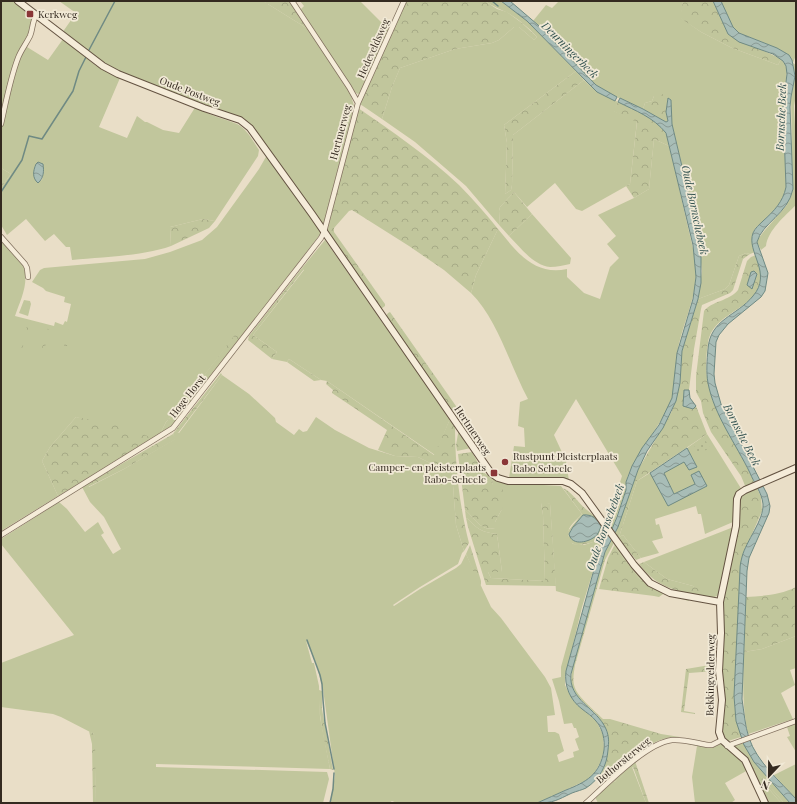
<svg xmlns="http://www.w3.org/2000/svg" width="797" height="804" font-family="'Playfair Display',serif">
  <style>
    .green { fill: #c1c69c; fill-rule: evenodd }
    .forest { fill: url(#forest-crowns); fill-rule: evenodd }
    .garden { fill: url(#garden-dots) }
    .water { fill: url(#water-waves); stroke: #6f8a83 }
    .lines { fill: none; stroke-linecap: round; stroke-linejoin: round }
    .stream { stroke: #6f8a83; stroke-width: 1.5 }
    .street-casing { stroke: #82715f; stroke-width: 6 }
    .secondary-casing { stroke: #645342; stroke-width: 8 }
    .street { stroke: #f5ecd9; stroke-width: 4.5 }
    .secondary { stroke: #f5ecd9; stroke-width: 6 }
    .poi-dot { fill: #8a3637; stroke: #f1e9d6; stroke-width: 1.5 }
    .labels { text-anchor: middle; stroke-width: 3.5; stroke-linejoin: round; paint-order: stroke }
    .poi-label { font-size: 10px; fill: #342a20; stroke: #f1e9d6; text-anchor: start }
    .street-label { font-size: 10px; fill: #342a20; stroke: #f1e9d6 }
    .water-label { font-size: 11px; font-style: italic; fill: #325250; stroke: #f1e9d6 }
  </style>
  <defs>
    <pattern id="forest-crowns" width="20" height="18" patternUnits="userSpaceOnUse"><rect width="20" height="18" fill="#c1c69c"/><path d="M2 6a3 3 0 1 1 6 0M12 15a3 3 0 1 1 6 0" fill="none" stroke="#a6aa86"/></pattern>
    <pattern id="garden-dots" width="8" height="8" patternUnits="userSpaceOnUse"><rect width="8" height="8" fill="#c1c69c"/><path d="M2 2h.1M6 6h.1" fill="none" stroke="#a6aa86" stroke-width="1.8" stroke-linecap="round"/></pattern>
    <pattern id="water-waves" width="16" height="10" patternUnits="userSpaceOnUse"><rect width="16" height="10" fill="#a8bdb7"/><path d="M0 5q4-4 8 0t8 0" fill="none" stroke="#8a9a94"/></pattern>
  </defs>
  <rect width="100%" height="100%" fill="#e9dec7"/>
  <path class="green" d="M1 1H16L31 14V28L29 36 15 59 1 113Z
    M59 1H263L308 29 350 92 354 106 323 227 250 124 245 120 196 102 109 67 62 33 76 13Z
    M300 1H360L389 30 361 93 358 94 356 93 300 10 304 6Z
    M485 1H501L527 21 576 71 504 125 507 143 505 194 511 190 512 185 513 135 584 80 597 92 618 102 614 111 637 121 630 184 582 211 576 209 555 183 527 207 514 192 500 207 499 211 500 226 466 186 415 142 382 119 392 87 400 68 455 49 492 43 499 40 514 27H519L534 40 537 37C529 28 518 19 508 13 500 9 492 6 485 1Z
    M559 1H683L681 18 701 32 732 48 778 65 781 59 785 64 787 70 783 105 786 187C783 202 774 211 763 221 760 224 754 228 753 233 751 239 753 247 755 252L750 254 746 253 739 256 729 285 725 289 698 299 702 271 697 230 672 124 671 100 654 96 652 101 645 103 643 109 610 94 596 85 533 21 546 5 552 8Z
    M721 1H796V55L793 63 796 65V95L794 106 796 145V205C785 216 768 230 766 246L761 250 757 242 758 239 765 230 787 205 792 141 791 97 795 76 793 63 789 55 777 48 739 33 733 28Z
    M63 39 95 65 120 78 99 127 127 138 137 116 145 122H147L163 130 179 133 196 106C208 116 223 118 237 124 247 129 253 141 259 150L258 156 215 221 203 219 170 227 171 246C143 256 102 257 72 260L70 247H66L54 234 45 241 26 219 7 235 1 225V187L11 174 1 168V129L19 58 27 47 48 60ZM35 167 44 171 42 180 37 182 34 175Z
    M654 139 669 146C676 172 681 198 687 223 691 241 697 259 696 277 694 304 681 328 677 354 675 369 676 385 672 399 664 424 622 468 626 490L612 529 605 520 610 514 622 476 576 399 554 435 566 461 569 481 509 478 514 446 525 447 524 428 518 426 520 402 528 399C510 366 498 320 471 293 473 287 474 281 476 275L498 229C517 252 534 276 567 269V277L584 293 600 299 610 267 619 258 607 244 616 236 598 215 634 198 649 189Z
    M267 155 322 232 242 336 237 333 183 403 166 422 160 434 153 439 76 417 50 447 42 461 58 496 1 531V238C8 247 21 257 24 268 29 284 20 301 15 316L54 326 55 322 63 325 65 321 67 322 71 304 64 302 65 297 46 291 43 288 32 282 40 270 44 268 145 259 170 252 202 240 217 227 259 169Z
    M532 214 571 258 570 264C564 265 557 267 550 267 533 265 521 248 509 236Z
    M325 240 450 419 435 455 327 381 321 380 289 359 287 362 272 359 277 352 253 335 304 270 302 268Z
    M24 300 30 301 31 304 28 316 19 313Z
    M222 375 249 394 275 418 276 422 294 435 299 429 303 432 307 431 316 417 335 430 369 448 395 456 418 457 436 466 452 472 456 525 464 551 462 553 458 564 420 587 393 605 394 606 420 589 456 568 461 564 466 554 491 607 501 618 545 677 551 688 555 715 547 716 548 732H555L559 734 564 751 557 755 559 762 574 757 573 752 579 750 575 739 579 737 576 728H574L572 723 564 724 559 701 552 679 561 677V667L580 598 556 591 550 504 541 503 543 515 545 581 491 578 488 572H502L497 534C488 533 480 531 474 525 471 522 470 520 466 518L465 510C475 518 481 532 495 528V522L502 509V485H493L492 478 508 483 561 486 582 514C572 525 562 530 573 544L584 545 593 542 604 525 609 533 598 555 582 607 565 678V685L568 691 577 704 596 721 603 734 604 751 600 763 595 772 587 780 537 803H397L392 801 389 803H330L335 776 323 689 316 663 306 641 312 663H314L319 686 320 717 330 769 156 764V767L327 772 329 779 323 803H96L94 734 61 717 53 714 1 707V663L74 635 1 544V539L59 502 67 509 85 532 98 522 104 533 101 535 113 554 121 549 104 517 90 502 82 487 87 484 89 487 124 469 175 439 173 434 175 431 179 433Z
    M707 434 742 490 735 499 733 522 705 534 701 514H698L696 506 655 519 656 525 659 524 663 538 652 541 659 553 641 558 623 535 619 537 637 481 650 473 668 506 695 484 674 494 664 473 684 461 697 467 687 448Z
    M731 528H732L720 593 717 596 711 598 693 586 667 579 644 562Z
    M616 543 642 578 688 598 689 601 663 594 659 597 654 596V590L639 578 614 546Z
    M796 636V668L790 670 795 685 781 693 793 719 748 734C742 706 743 681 744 652L762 649Z
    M796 723V752L787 737 790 736 787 727Z
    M743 742 754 762 790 803H784L734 747 736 745Z
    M691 743 722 744 739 756 748 770 725 783 735 800 731 803H695L692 777 697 746 688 744Z
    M796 764V799L774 775Z
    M632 767 646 803H598L595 797 614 781 615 782Z
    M761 781 763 782 781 803H770L759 783Z"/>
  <path class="forest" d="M263 1H289L308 29Z
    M406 1H485L497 9 507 12 522 23 537 37 534 40 519 27H514L499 40 492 43 455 49 400 68 392 87 382 119 360 104Z
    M683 1H713L728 34 779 58 781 59 778 65 732 48 701 32 680 18Z
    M576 71 584 80 513 135 512 185 511 190 505 194 507 143 504 125Z
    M659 92 668 98 666 112 668 121 666 122 643 109 645 103 652 101 654 96Z
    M618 102C633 109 659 118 666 134 668 137 668 142 669 146L654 139 649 189 634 198 626 186 630 184 637 122 613 111Z
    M358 108C393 132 428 156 459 185 473 199 486 214 498 229L476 275C474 281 473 287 471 293L444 270 409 246 352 210 349 211 334 228V232L385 304V306L381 309 327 232 350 138Z
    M1 168 11 174 1 187Z
    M514 192 532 214 509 236 500 226 499 211 500 207Z
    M203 219 215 221 209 228 171 246 170 227Z
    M746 253 750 254 743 259 733 290 730 293 702 305 701 309 694 349 689 390H684L683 406 693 409 696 406 707 434 637 481 619 537 623 535 641 558 636 560 615 534 638 470 672 411 680 383 682 351 698 299 725 289 729 285 739 256Z
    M756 255C778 311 714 305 708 343 706 355 705 370 708 382 711 400 720 416 729 432 738 449 747 467 755 484L746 488 741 476 711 432 703 413 701 401 696 392V376L704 311C712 301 729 301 738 290L747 261 751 257Z
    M302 268 304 269 253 335 277 352 272 359 248 340 249 336Z
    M390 312 463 416 458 419 386 316 388 313Z
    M29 320H31L22 349 20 348Z
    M49 325 51 326 43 354H40Z
    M69 329H72L63 360 60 359Z
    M237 332 242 336 175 424 170 429 160 434 166 422 183 403Z
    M289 359 321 380 314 381 287 362Z
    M221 373 222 375 178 433 175 431Z
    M327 381 434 455 450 419 455 424C455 464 459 504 469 543L464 551 456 525 452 472 436 466 418 457 395 456 378 450 387 430 332 393 333 390 326 384Z
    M76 417C102 422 131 426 153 439L58 496 42 461 50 447Z
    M463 421 476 441 474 443 461 424Z
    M459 428 471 448 457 451 456 445Z
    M173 434 176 439 124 469 88 487 87 484Z
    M472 452 483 472 492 478 493 485H503L502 509 495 522V528C481 532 475 518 465 510L458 454Z
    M563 488C573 493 578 503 587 510 593 515 598 519 604 525L597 542C586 542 577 550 569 540L568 531 582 514ZM583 515 591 539 576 542 570 531Z
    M757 488 761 497 762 511 742 557 734 696 735 710 741 737 728 741 725 740 722 733C721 690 720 645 724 602 727 568 733 535 738 502L742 494Z
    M545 502 550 504 556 586 486 585 468 527 466 518C470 520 471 522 474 525 480 531 488 533 497 534L502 572H488L491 578 545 581 543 515 541 503Z
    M613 538 615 541 605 560 575 665C574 672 572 681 575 688 579 698 595 711 603 719H610L661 734 680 737C651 735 627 762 608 780L601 774 604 768 609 744 598 716 578 697 572 688 571 680 573 664 599 570 605 552Z
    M470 545 481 581V585L479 584 466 554Z
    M614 546 639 578 655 590 654 596 599 589 608 558Z
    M644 562 667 579 693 586 712 595 711 598C682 592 658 590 639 564Z
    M796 587V636L762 649 744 652 746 597C763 596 780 595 796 587Z
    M716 664V671L689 673 684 711 695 713V714L681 712 686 669Z
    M319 690 322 691V709L333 770 330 769C325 743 318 717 319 690Z
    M89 731 94 734 95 739 96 803H93L92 744Z
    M635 761 649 803H646L633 767 615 782 614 781Z
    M749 763 784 803H781L763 782 761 781 759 783 770 803H767Z"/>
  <path class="garden" d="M705 440 710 448 698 454 694 447Z"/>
  <path class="water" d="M501 1H510L538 25 596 85 617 97 615 101 597 92 587 82 527 21Z
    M713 1H721L733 27 739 33 777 48 789 55 792 60 795 76 791 97 790 107 793 189C788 214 762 223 757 242L768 273 765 291 761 297 728 324 719 335 716 342 714 374 715 383 721 404 767 494 770 506 769 513 749 558 747 571 742 699C744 712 745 726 749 738 757 762 780 781 796 799V803H790L754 762 744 745 736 721 734 696 740 569C740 565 741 561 742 557 746 541 764 520 763 504 762 493 754 483 750 473 736 444 714 415 708 383 706 372 707 360 708 349 710 319 737 316 753 296 773 273 746 252 753 233 755 228 759 225 763 221 774 211 783 202 786 187L783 105 787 74 786 66 783 61 773 54 739 42 728 34Z
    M620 98 643 109 666 122 668 121 666 112 668 98 671 100 672 124 697 230 701 253V283L698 299 682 351 680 383 676 401 663 428 647 451 638 470 618 527 605 552 571 674C568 700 597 708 606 729 609 736 609 742 608 750 607 765 600 779 586 788 582 790 577 791 572 793 557 800 554 803 537 803 547 799 556 794 566 790 586 782 600 775 604 750 605 740 603 729 596 721 592 716 587 713 582 709 570 700 564 686 566 671L598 555 604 541 612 529 617 517 626 490V482L632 466 642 448 659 425 672 398 677 353 693 299 696 277 693 245 666 133C653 117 636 111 618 102Z
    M38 162 43 164C44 171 44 178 38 183 32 178 33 171 36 164Z
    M754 271 757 274 752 289 747 285 751 272Z
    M684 390H689L690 398 696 406 693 409 683 406Z
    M687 448 697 467 689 470 684 462 664 473 674 494 695 484 691 475 699 471 707 486 668 506 650 473Z
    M583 515C592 514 597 519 601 526 600 529 599 532 597 535 590 542 572 547 569 534L573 527Z"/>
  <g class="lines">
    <path class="stream" d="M492 1 498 6
      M89 50 115 1
      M1 192 22 160 29 136 42 139 73 91 79 71 86 57
      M307 640 320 675 322 684 323 700 325 723 334 769
      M330 803 333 789 334 773"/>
    <defs>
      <path id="street" d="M292 1 349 87 358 103
        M1 124C6 102 10 79 18 58 21 50 26 44 30 36 33 29 32 22 36 16
        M1 237 25 264 27 268 28 277
        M1 535 173 428 321 238 324 232 358 103 404 1
        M727 746 796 721
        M586 803C606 785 646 743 672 740 684 739 696 743 708 745H712L722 740"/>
      <path id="secondary" d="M18 1 103 66 118 74 204 108 240 120 250 128 312 214 491 473 498 478 508 481H563L571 484 582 493 634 565 650 583 670 593 720 602
        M765 803 745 760 722 740 719 732 722 700 719 671 721 633 720 602 736 526 737 499 739 494 745 490 796 468"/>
    </defs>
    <use href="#street" class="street-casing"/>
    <use href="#secondary" class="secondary-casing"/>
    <use href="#street" class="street"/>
    <use href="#secondary" class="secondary"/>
  </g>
  <g class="poi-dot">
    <rect x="26" y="10" width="8" height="8" rx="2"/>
    <circle cx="505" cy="462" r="4"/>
    <rect x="490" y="469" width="8" height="8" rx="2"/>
  </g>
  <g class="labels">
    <g class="poi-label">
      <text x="38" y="18">Kerkweg</text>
      <text x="513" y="460">Rustpunt Pleisterplaats<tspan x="513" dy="12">Rabo Scheele</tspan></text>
      <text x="486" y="471" text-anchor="end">Camper- en pleisterplaats<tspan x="486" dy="12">Rabo-Scheele</tspan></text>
    </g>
    <g class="street-label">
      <text transform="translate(373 48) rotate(-66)" y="4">Hedeveldsweg</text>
      <text transform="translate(190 91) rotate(21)" y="4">Oude Postweg</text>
      <text transform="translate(340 132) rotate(-75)" y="4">Hertmerweg</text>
      <text transform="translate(187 396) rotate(-52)" y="4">Hoge Horst</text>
      <text transform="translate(473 430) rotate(56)" y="4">Hertmerweg</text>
      <text transform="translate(710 675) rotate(-89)" y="4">Bekkingvelderweg</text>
      <text transform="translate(623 760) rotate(-39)" y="4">Bothorsterweg</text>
    </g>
    <g class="water-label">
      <text transform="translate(570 50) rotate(45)" y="4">Deurningerbeek</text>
      <text transform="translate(781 117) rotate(-88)" y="4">Bornsche Beek</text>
      <text transform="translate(695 210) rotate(78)" y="4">Oude Bornschebeek</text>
      <text transform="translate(742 435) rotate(63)" y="4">Bornsche Beek</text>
      <text transform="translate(605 527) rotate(-70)" y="4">Oude Bornschebeek</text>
    </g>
  </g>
  <rect width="797" height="804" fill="none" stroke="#342a20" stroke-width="4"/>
  <g transform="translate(769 776) rotate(202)" stroke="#f1e9d6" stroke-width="3" paint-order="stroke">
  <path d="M0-3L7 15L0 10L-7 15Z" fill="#342a20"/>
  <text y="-6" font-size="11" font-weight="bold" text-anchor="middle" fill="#342a20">N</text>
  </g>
</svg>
